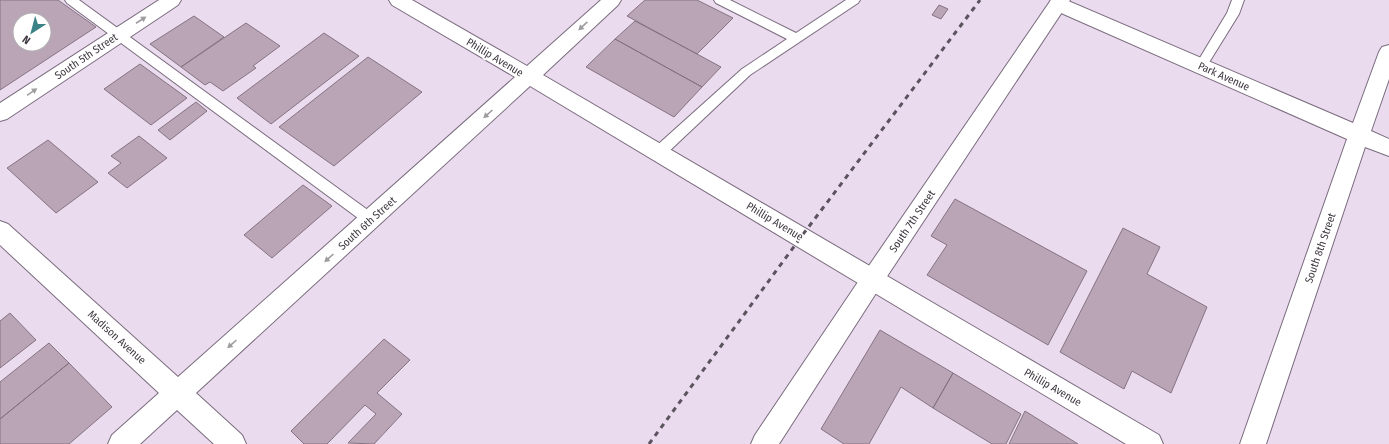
<svg xmlns="http://www.w3.org/2000/svg" width="1389" height="444" font-family="'Fira Sans Condensed',sans-serif">
  <style>
    .building { fill: #b9a5b5; stroke: #867382; fill-rule: evenodd }
    .lines { fill: none; stroke-linecap: round; stroke-linejoin: round }
    .lane-casing { stroke: #7a6c7e; stroke-width: 2 }
    .street-casing { stroke: #7a6c7e; stroke-width: 2 }
    .secondary-casing { stroke: #7a6c7e; stroke-width: 2 }
    .lane { fill: #fff; fill-rule: evenodd }
    .street { fill: #fff; fill-rule: evenodd }
    .secondary { fill: #fff; fill-rule: evenodd }
    .rail { stroke: #5b535d; stroke-width: 3; stroke-dasharray: 5 5; stroke-linecap: butt }
    .oneway { fill: #9f9ca0 }
    .labels { text-anchor: middle; stroke-width: 3.5; stroke-linejoin: round; paint-order: stroke }
    .street-label { font-size: 11px; fill: #3f3941; stroke: #fff }
  </style>
  <rect width="100%" height="100%" fill="#ebdbef"/>
  <path class="building" d="M0 0H58L96 27 0 90ZM20 20H44V44H20Z
    M645 0H697L733 18 697 54 627 16Z
    M939 5 948 9 941 19 932 15Z
    M194 16 224 37 181 67 150 44Z
    M635 21 697 54 721 67 702 87 615 39Z
    M246 23 280 46 253 66 256 68 223 91 210 82 205 85 181 67Z
    M324 33 359 56 271 124 237 98Z
    M615 39 702 87 674 117 586 67Z
    M368 57 422 92 334 166 279 127Z
    M140 64 187 98 151 125 104 89Z
    M196 102 207 111 170 140 158 130Z
    M139 136 167 158 127 188 108 173 121 163 111 156Z
    M48 140 98 182 56 213 7 168Z
    M303 185 332 206 272 258 244 235Z
    M955 199 1087 271 1048 345 927 275 947 245 931 236Z
    M1123 228 1160 247 1147 274 1207 307 1171 393 1132 371 1124 389 1060 352Z
    M10 313 36 340 0 368V321Z
    M880 330 953 373 933 408 901 387 869 444H844L821 429Z
    M384 339 410 360 377 393 402 414 374 444 348 443 376 414 365 405 327 444H304L291 431Z
    M49 343 69 363 0 419V382Z
    M69 363 112 407 69 444H0V419Z
    M953 373 1021 414 1006 444H992L933 408Z
    M1025 411 1078 444H1009Z"/>
  <g class="lines">
    <defs>
      <path id="lane" d="M65 0H79L376 216 378 220 376 224 371 226 366 224 67 3Z
        M714 0H730L796 33 846 0H860L858 3 750 75 664 156 659 157 654 156 652 152 654 148 742 69 787 39 716 3Z
        M1232 0H1244L1239 14 1205 69 1201 71 1197 69 1195 66 1227 13Z"/>
      <path id="street" d="M159 0H181L178 5 7 119 0 121V103Z
        M389 0H412L527 66 601 0H621L618 5 543 75 1159 435 1163 444H1126L530 86 196 393 242 435 246 444H214L177 410 140 444H108L112 435 159 393 0 245V221L8 224 178 377 515 77 392 5Z
        M1051 0H1066L1353 123 1379 52 1382 47 1389 45V79L1371 131 1389 139V156L1365 147 1266 444H1240L1347 139 1052 9 1049 4Z"/>
      <path id="secondary" d="M1051 0H1070L880 287 779 444H751L755 435 864 273Z"/>
    </defs>
    <use href="#lane" class="lane-casing"/>
    <use href="#street" class="street-casing"/>
    <use href="#secondary" class="secondary-casing"/>
    <use href="#lane" class="lane"/>
    <use href="#street" class="street"/>
    <use href="#secondary" class="secondary"/>
    <path class="rail" d="M649 444 801 237 980 0"/>
  </g>
  <defs><path id="oneway-solid" d="M-6-.8H1V-3.2L6.5 0L1 3.2V.8H-6Z"/></defs>
  <g class="oneway">
    <use href="#oneway-solid" transform="translate(141 20) rotate(-33)"/>
    <use href="#oneway-solid" transform="translate(583 26) rotate(137)"/>
    <use href="#oneway-solid" transform="translate(32 92) rotate(-34)"/>
    <use href="#oneway-solid" transform="translate(488 114) rotate(138)"/>
    <use href="#oneway-solid" transform="translate(329 258) rotate(138)"/>
    <use href="#oneway-solid" transform="translate(232 344) rotate(138)"/>
  </g>
  <g class="labels">
    <g class="street-label">
      <text transform="translate(86 56) rotate(-34)" y="4">South 5th Street</text>
      <text transform="translate(495 57) rotate(31)" y="4">Phillip Avenue</text>
      <text transform="translate(1224 76) rotate(24)" y="4">Park Avenue</text>
      <text transform="translate(775 221) rotate(31)" y="4">Phillip Avenue</text>
      <text transform="translate(912 221) rotate(-56)" y="4">South 7th Street</text>
      <text transform="translate(367 223) rotate(-42)" y="4">South 6th Street</text>
      <text transform="translate(1320 248) rotate(-71)" y="4">South 8th Street</text>
      <text transform="translate(117 337) rotate(42)" y="4">Madison Avenue</text>
      <text transform="translate(1053 387) rotate(30)" y="4">Phillip Avenue</text>
    </g>
  </g>
  <g transform="translate(32 32) rotate(216)"><circle r="19" fill="#ffffff" stroke="#b2b0b3"/>
  <path d="M0-3L7 15L0 10L-7 15Z" fill="#3b8386"/>
  <text y="-6" font-size="11" font-weight="bold" text-anchor="middle" fill="#3f3941">N</text>
  </g>
</svg>
